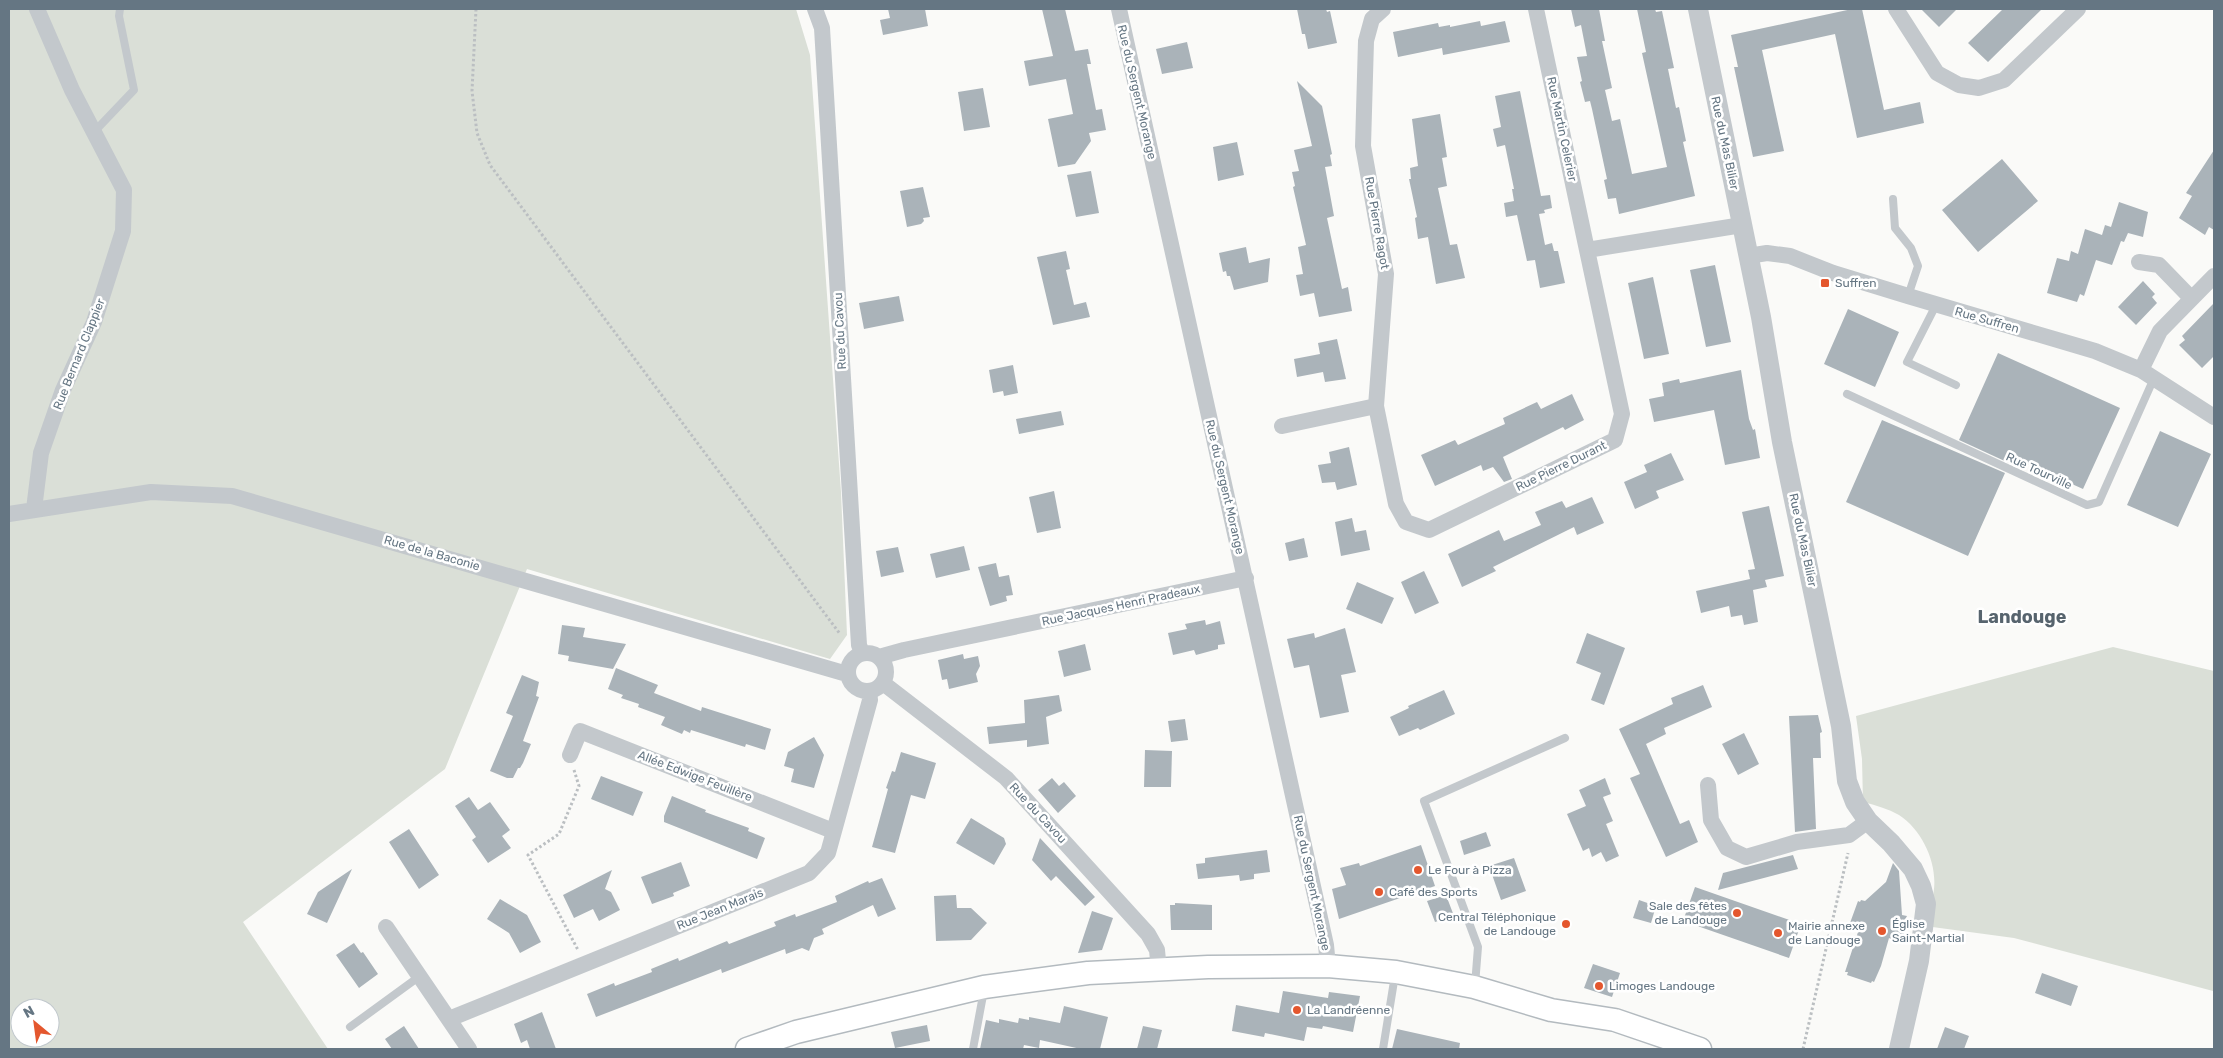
<svg xmlns="http://www.w3.org/2000/svg" width="2223" height="1058" font-family="Rubik,sans-serif">
  <style>
    .green { fill: #dadfd7; fill-rule: evenodd }
    .building { fill: #aab3b9 }
    .lines { fill: none; stroke-linecap: round; stroke-linejoin: round }
    .secondary-casing { stroke: #b3babf; stroke-width: 25 }
    .path { stroke: #bbbfc2; stroke-width: 3; stroke-dasharray: 2.5 2.5; stroke-linecap: butt }
    .service { stroke: #c3c8cc; stroke-width: 8 }
    .minor { stroke: #c3c8cc; stroke-width: 16 }
    .tertiary { stroke: #c3c8cc; stroke-width: 20 }
    .secondary { stroke: #fff; stroke-width: 22 }
    .poi-dot { fill: #e4572e; stroke: #fff; stroke-width: 2 }
    .labels { text-anchor: middle; stroke-width: 5; stroke-linejoin: round; paint-order: stroke }
    .street-label { font-size: 12px; fill: #657683; stroke: #fff }
    .poi-label { font-size: 12px; fill: #657683; stroke: #fff; text-anchor: start }
    .district-label { font-size: 18px; font-weight: bold; fill: #57646e; stroke: #fff }
  </style>
  <rect width="100%" height="100%" fill="#fafaf8"/>
  <path class="green" d="M9 9H796L810 55 841 492 847 635 830 659 527 569 445 769 243 922 328 1049H9ZM20 1008H50V1038H20Z
    M2113 647 2214 671V985L2213 991 2014 938 1925 926C1928 914 1933 901 1934 889 1937 862 1922 830 1899 815 1888 809 1876 805 1863 802L1862 759 1856 716Z"/>
  <path class="building" d="M888 9H925L928 26 883 35 880 20 890 18Z
    M1042 9H1065L1075 51 1088 49 1091 64H1087L1096 110 1102 109 1106 130 1089 133 1091 141 1075 164 1058 167 1048 119 1073 114 1066 79 1029 86 1024 61 1053 56Z
    M1297 9H1326L1327 12 1330 11 1337 43 1308 49 1305 34H1302Z
    M1571 9H1599L1605 41H1602L1612 88 1605 90 1612 121 1620 119 1632 174 1667 167 1642 53 1646 52 1637 9H1655L1656 12 1662 11 1674 68 1668 69 1676 108 1679 107 1686 141 1683 142 1695 196 1619 214 1616 198 1608 199 1604 180 1607 179 1592 109 1590 101 1585 102 1580 82 1582 81 1577 57 1587 56 1581 25 1575 27Z
    M1852 9H1862L1884 110 1920 102 1924 123 1857 138 1835 34 1762 50 1784 151 1753 157 1734 67H1738L1731 35Z
    M1921 9H1957L1939 27Z
    M2003 9H2042L1988 62 1968 43Z
    M1480 21 1481 26 1505 21 1510 42 1443 55 1442 48 1398 57 1393 32 1438 23 1439 27 1450 25V27Z
    M1187 42 1193 68 1162 74 1156 49Z
    M1297 81 1322 106 1332 154 1330 155 1332 166 1325 167 1334 216 1327 218 1342 289 1348 287 1352 311 1319 317 1314 293 1300 296 1296 275 1303 274 1298 247 1306 245 1293 187 1295 186 1292 172 1299 171 1294 150 1312 146Z
    M983 88 990 127 964 131 958 92Z
    M1520 91 1541 196 1550 195 1552 208 1544 210 1545 213 1539 214 1545 245 1552 243 1554 251H1558L1565 283 1540 288 1535 260 1527 261 1517 215 1506 217 1504 203 1514 201 1512 189H1514L1505 145 1497 147 1493 129 1501 127 1495 96Z
    M1440 114 1447 157 1442 158 1447 186 1438 188 1450 245 1457 244 1465 278 1436 284 1428 237 1418 239 1415 218 1417 217 1409 179H1411L1410 168 1418 166 1412 119Z
    M1237 142 1244 175 1218 181 1213 147Z
    M2214 150V230L2209 227 2205 235 2179 218 2192 196 2186 193Z
    M2002 159 2038 201 1978 252 1942 210Z
    M1091 171 1099 213 1076 217 1067 175Z
    M923 187 930 217 923 218 924 221 921 224 907 227 900 191Z
    M2119 202 2148 212 2143 237 2128 233 2124 242 2121 241 2112 265 2096 260 2084 296 2080 294 2077 302 2047 293 2057 258 2069 261 2071 251 2078 254 2085 229 2102 235 2105 225 2111 227Z
    M1246 247 1249 263 1270 258 1268 282 1234 290 1230 276H1227L1226 271 1223 272 1219 253Z
    M1066 251 1070 269 1066 270 1074 305 1086 302 1090 317 1053 325 1037 257Z
    M1715 265 1731 342 1706 347 1690 270Z
    M1653 277 1669 354 1644 359 1628 283Z
    M2143 281 2155 294 2152 297 2157 303 2136 325 2118 307Z
    M899 296 904 321 864 329 859 303Z
    M2214 303V356L2202 368 2179 345 2185 340 2182 336Z
    M1848 309 1899 332 1875 387 1824 364Z
    M1337 339 1346 379 1325 382 1323 372 1297 377 1294 359 1320 354 1318 343Z
    M1998 353 2120 408 2083 489 2012 457 2009 463 1959 440Z
    M1013 365 1018 393 1004 396 1003 391 993 393 989 370Z
    M1741 370 1749 419 1753 430 1755 429 1760 458 1725 465 1714 410 1654 422 1649 399 1664 396 1662 383 1679 379 1680 383Z
    M1572 394 1584 420 1565 430 1563 427 1503 457 1512 479 1504 482 1493 467 1483 471 1481 465 1435 486 1421 455 1455 440 1458 445 1505 424 1503 418 1537 402 1541 409Z
    M1061 411 1064 425 1019 434 1016 419Z
    M1882 420 2005 473 1968 556 1846 502Z
    M2160 431 2211 454 2178 527 2127 505Z
    M1349 447 1357 485 1337 490 1335 482 1322 483 1318 465 1331 463 1329 452Z
    M1671 453 1684 480 1656 491 1659 498 1635 509 1624 482 1647 472 1644 465Z
    M1054 491 1061 528 1037 533 1029 497Z
    M1592 497 1604 523 1577 535 1574 527 1493 567 1496 571 1462 587 1448 554 1499 530 1504 541 1541 525 1535 512 1562 501 1566 508Z
    M1769 506 1784 576 1765 580 1767 587 1753 590 1758 622 1744 625 1742 615 1731 617 1729 606 1701 613 1696 591 1750 579 1748 570 1755 569 1742 512Z
    M1352 518 1355 532 1366 530 1370 550 1341 556 1335 522Z
    M1304 538 1308 557 1289 561 1285 543Z
    M964 546 970 570 936 578 930 554Z
    M898 547 904 572 881 577 876 551Z
    M996 563 999 577 1009 575 1013 595 1006 596 1007 601 990 606 978 567Z
    M1424 571 1439 603 1415 614 1401 582Z
    M1357 582 1394 598 1382 624 1346 609Z
    M1205 620 1206 625 1220 621 1225 644 1218 645V649L1196 655 1194 650 1173 655 1168 633 1187 629 1185 624Z
    M562 625 585 628 583 637 626 644 613 669 568 661 569 656 558 654Z
    M1345 628 1356 672 1341 675 1349 712 1320 718 1309 665 1294 668 1287 639 1314 633 1315 638Z
    M1587 633 1625 648 1604 705 1591 700 1601 673 1576 663Z
    M1085 644 1091 670 1064 677 1058 651Z
    M963 654 964 659 978 656 980 666 976 674 978 682 949 689 947 679 942 680 938 660Z
    M616 668 658 685 654 693 701 711 702 707 771 729 765 750 746 744 745 747 691 730 690 733 684 730 682 734 661 725 665 717 638 707 639 704 621 698 623 695 608 689Z
    M522 675 539 682 536 696 539 697 523 741 531 744 523 763 520 768H518L513 778H507L490 771 513 716 506 713Z
    M1703 685 1712 707 1664 728 1666 734 1646 744 1680 824 1689 820 1698 842 1666 857 1630 778 1640 774 1619 729 1673 704 1671 698Z
    M1444 690 1455 714 1420 730 1418 728 1399 736 1390 717 1409 708 1408 706Z
    M1059 695 1062 711 1046 717 1049 744 1027 747V740L989 744 987 727 1025 723 1024 700Z
    M1818 715 1822 732 1820 733 1821 758H1813L1816 829 1795 832 1789 716Z
    M1185 719 1188 740 1171 742 1168 721Z
    M1744 733 1759 764 1738 775 1722 744Z
    M814 737 824 755 814 788 791 782 794 769 784 766 788 752Z
    M1145 750 1172 751 1171 787H1144Z
    M901 752 936 763 925 799 911 795 895 853 872 847 888 789 886 788 892 771 895 772Z
    M601 776 643 792 633 816 591 799Z
    M1052 778 1059 786 1064 782 1076 796 1058 813 1038 790Z
    M1605 778 1611 794 1603 797 1613 821 1606 824 1619 856 1606 862 1601 852 1592 857 1589 848 1583 851 1567 814 1586 806 1579 790Z
    M672 796 706 810 705 812 749 828 748 831 765 838 757 859 664 822V816Z
    M469 797 478 810 490 802 510 830 502 836 511 848 488 863 472 840 476 837 455 806Z
    M971 818 1004 838 1006 844 994 865 956 843Z
    M409 829 439 875 419 889 389 842Z
    M1486 832 1491 846 1464 855 1460 841Z
    M1040 838 1095 897 1085 906 1056 876 1051 881 1032 860Z
    M1421 845 1435 886 1339 919 1332 889 1346 885 1340 868 1359 863 1360 866Z
    M1267 850 1270 872 1254 874V879L1240 881 1239 875 1198 879 1196 864 1205 863V858Z
    M1793 855 1798 869 1718 890 1723 873Z
    M1514 858 1526 891 1501 900 1489 866Z
    M681 862 690 886 673 893 674 896 652 904 641 877Z
    M1893 863 1899 871 1902 915 1907 916 1906 918 1909 920 1901 940H1899L1898 943 1889 938 1881 966 1874 982 1872 981 1871 983 1847 975 1848 972H1845L1859 929 1852 926 1853 923H1850L1858 901 1860 902 1861 900 1865 901 1886 882Z
    M352 869 327 923 307 914 318 892Z
    M612 870 605 889 611 892 620 910 599 921 593 909 574 918 563 895Z
    M882 878 896 909 878 917 873 905 822 929 824 934 814 938 809 951 802 948 786 954 785 949 722 973 721 969 596 1017 587 994 614 983 615 986 652 972 651 969 678 958 679 961 727 941 729 944 776 926 774 922 795 914 796 917 837 902 835 896 868 881 869 883Z
    M1695 887 1801 924 1789 958 1683 921Z
    M956 895 957 908H971L987 923 971 940 936 941 934 896Z
    M1446 895 1454 916 1435 922 1427 901Z
    M500 899 527 915 541 942 520 953 509 933 487 919Z
    M1639 900 1656 906 1651 923 1633 918Z
    M1175 903 1212 905V930H1171L1170 905H1175Z
    M1092 911 1113 918 1102 950 1078 953Z
    M354 943 361 953 363 952 378 974 359 988 336 955Z
    M1593 964 1620 973 1612 997 1584 988Z
    M2042 973 2078 986 2071 1006 2035 993Z
    M1283 991 1328 998 1329 992 1360 996 1353 1032 1323 1026 1322 1029 1307 1027 1304 1041 1265 1033 1264 1037 1232 1031 1236 1005 1279 1013Z
    M1064 1006 1108 1017 1100 1049H1081L1040 1040 1039 1048 1024 1045 1023 1049H980L986 1020 999 1023V1019L1018 1023 1019 1018 1029 1020V1017L1060 1023Z
    M542 1012 556 1049H530L527 1040 521 1043 514 1024Z
    M927 1025 930 1041 895 1048 891 1032Z
    M404 1026 419 1049H392L385 1039Z
    M1143 1026 1162 1030 1157 1049H1137Z
    M1945 1027 1969 1036 1964 1049H1937Z
    M1397 1029 1460 1043 1459 1049H1392Z"/>
  <g class="lines">
    <defs>
      <path id="secondary" d="M747 1049 796 1032 984 987 1088 973 1208 967 1328 966 1396 972 1474 987 1551 1010 1615 1020 1700 1049"/>
    </defs>
    <use href="#secondary" class="secondary-casing"/>
    <path class="path" d="M476 9 472 91 477 133 490 165 840 634
      M574 770 579 786 559 834 528 855 578 950
      M1803 1049 1848 853"/>
    <path class="service" d="M94 132 134 90 119 16 120 9
      M1893 199 1895 228 1911 248 1918 266 1908 296
      M1936 305 1907 362 1956 385
      M1847 394 2087 505 2099 502 2154 378
      M1475 985 1478 947 1424 801 1565 738
      M350 1027 420 976
      M973 1049 984 990
      M1383 1049 1395 975"/>
    <path class="minor" d="M815 9 822 28 859 645 862 653
      M1119 9 1326 945 1328 966
      M1536 9 1587 250
      M1896 9 1937 73 1959 85 1979 88 2004 80 2078 9
      M1748 256 1767 253 1790 256 1833 273 1908 296 2095 351 2141 370 2214 417
      M2139 262 2159 265 2191 298
      M2141 370 2160 331 2214 276
      M1376 406 1396 504 1406 522 1429 530 1615 440 1622 414 1587 250 1742 225
      M1282 426 1376 406 1386 274 1363 146 1366 41 1372 19 1383 9
      M34 509 41 453 63 390 94 322 123 231 124 190 72 90 37 9
      M9 514 151 492 232 496 847 674
      M848 672a19 19 0 1 1 38 0a19 19 0 1 1-38 0Z
      M879 657 904 650 1246 578
      M883 683 1006 778 1148 934 1157 950 1159 971
      M570 755 580 731 833 831
      M1708 785 1711 820 1727 848 1746 857 1797 842 1849 835 1868 821
      M386 927 469 1049
      M449 1019 809 873 828 853 870 700 869 691"/>
    <path class="tertiary" d="M1698 9 1761 317 1782 442 1841 726 1847 781 1855 802 1868 821 1891 843 1913 869 1921 886 1926 904 1919 961 1899 1049"/>
    <use href="#secondary" class="secondary"/>
  </g>
  <g class="poi-dot">
    <rect x="1820" y="278" width="10" height="10" rx="2.5"/>
    <circle cx="1418" cy="870" r="5"/>
    <circle cx="1379" cy="892" r="5"/>
    <circle cx="1737" cy="913" r="5"/>
    <circle cx="1566" cy="924" r="5"/>
    <circle cx="1882" cy="931" r="5"/>
    <circle cx="1778" cy="933" r="5"/>
    <circle cx="1599" cy="986" r="5"/>
    <circle cx="1297" cy="1010" r="5"/>
  </g>
  <g class="labels">
    <g class="street-label">
      <text transform="translate(1137 92) rotate(77)" y="4">Rue du Sergent Morange</text>
      <text transform="translate(1562 129) rotate(78)" y="4">Rue Martin Celerier</text>
      <text transform="translate(1725 143) rotate(78)" y="4">Rue du Mas Bilier</text>
      <text transform="translate(1377 223) rotate(80)" y="4">Rue Pierre Ragot</text>
      <text transform="translate(1987 320) rotate(16)" y="4">Rue Suffren</text>
      <text transform="translate(840 331) rotate(-93)" y="4">Rue du Cavou</text>
      <text transform="translate(79 354) rotate(-68)" y="4">Rue Bernard Clappier</text>
      <text transform="translate(1561 466) rotate(-26)" y="4">Rue Pierre Durant</text>
      <text transform="translate(2039 471) rotate(25)" y="4">Rue Tourville</text>
      <text transform="translate(1225 487) rotate(77)" y="4">Rue du Sergent Morange</text>
      <text transform="translate(1803 540) rotate(78)" y="4">Rue du Mas Bilier</text>
      <text transform="translate(432 553) rotate(16)" y="4">Rue de la Baconie</text>
      <text transform="translate(1121 605) rotate(-12)" y="4">Rue Jacques Henri Pradeaux</text>
      <text transform="translate(695 776) rotate(21)" y="4">Allée Edwige Feuillère</text>
      <text transform="translate(1038 813) rotate(47)" y="4">Rue du Cavou</text>
      <text transform="translate(1312 883) rotate(78)" y="4">Rue du Sergent Morange</text>
      <text transform="translate(720 909) rotate(-22)" y="4">Rue Jean Marais</text>
    </g>
    <g class="poi-label">
      <text x="1835" y="287">Suffren</text>
      <text x="1428" y="874">Le Four à Pizza</text>
      <text x="1389" y="896">Café des Sports</text>
      <text x="1727" y="910" text-anchor="end">Sale des fêtes<tspan x="1727" dy="14">de Landouge</tspan></text>
      <text x="1556" y="921" text-anchor="end">Central Téléphonique<tspan x="1556" dy="14">de Landouge</tspan></text>
      <text x="1892" y="928">Église<tspan x="1892" dy="14">Saint-Martial</tspan></text>
      <text x="1788" y="930">Mairie annexe<tspan x="1788" dy="14">de Landouge</tspan></text>
      <text x="1609" y="990">Limoges Landouge</text>
      <text x="1307" y="1014">La Landréenne</text>
    </g>
    <g class="district-label">
      <text x="2022" y="623">Landouge</text>
    </g>
  </g>
  <rect width="2223" height="1058" fill="none" stroke="#657683" stroke-width="20"/>
  <g transform="translate(35 1023) rotate(331)"><circle r="24" fill="#ffffff" stroke="#c1c8cd"/>
  <path d="M0-4L9 19L0 12L-9 19Z" fill="#e4572e"/>
  <text y="-8" font-size="14" font-weight="bold" text-anchor="middle" fill="#657683">N</text>
  </g>
</svg>
